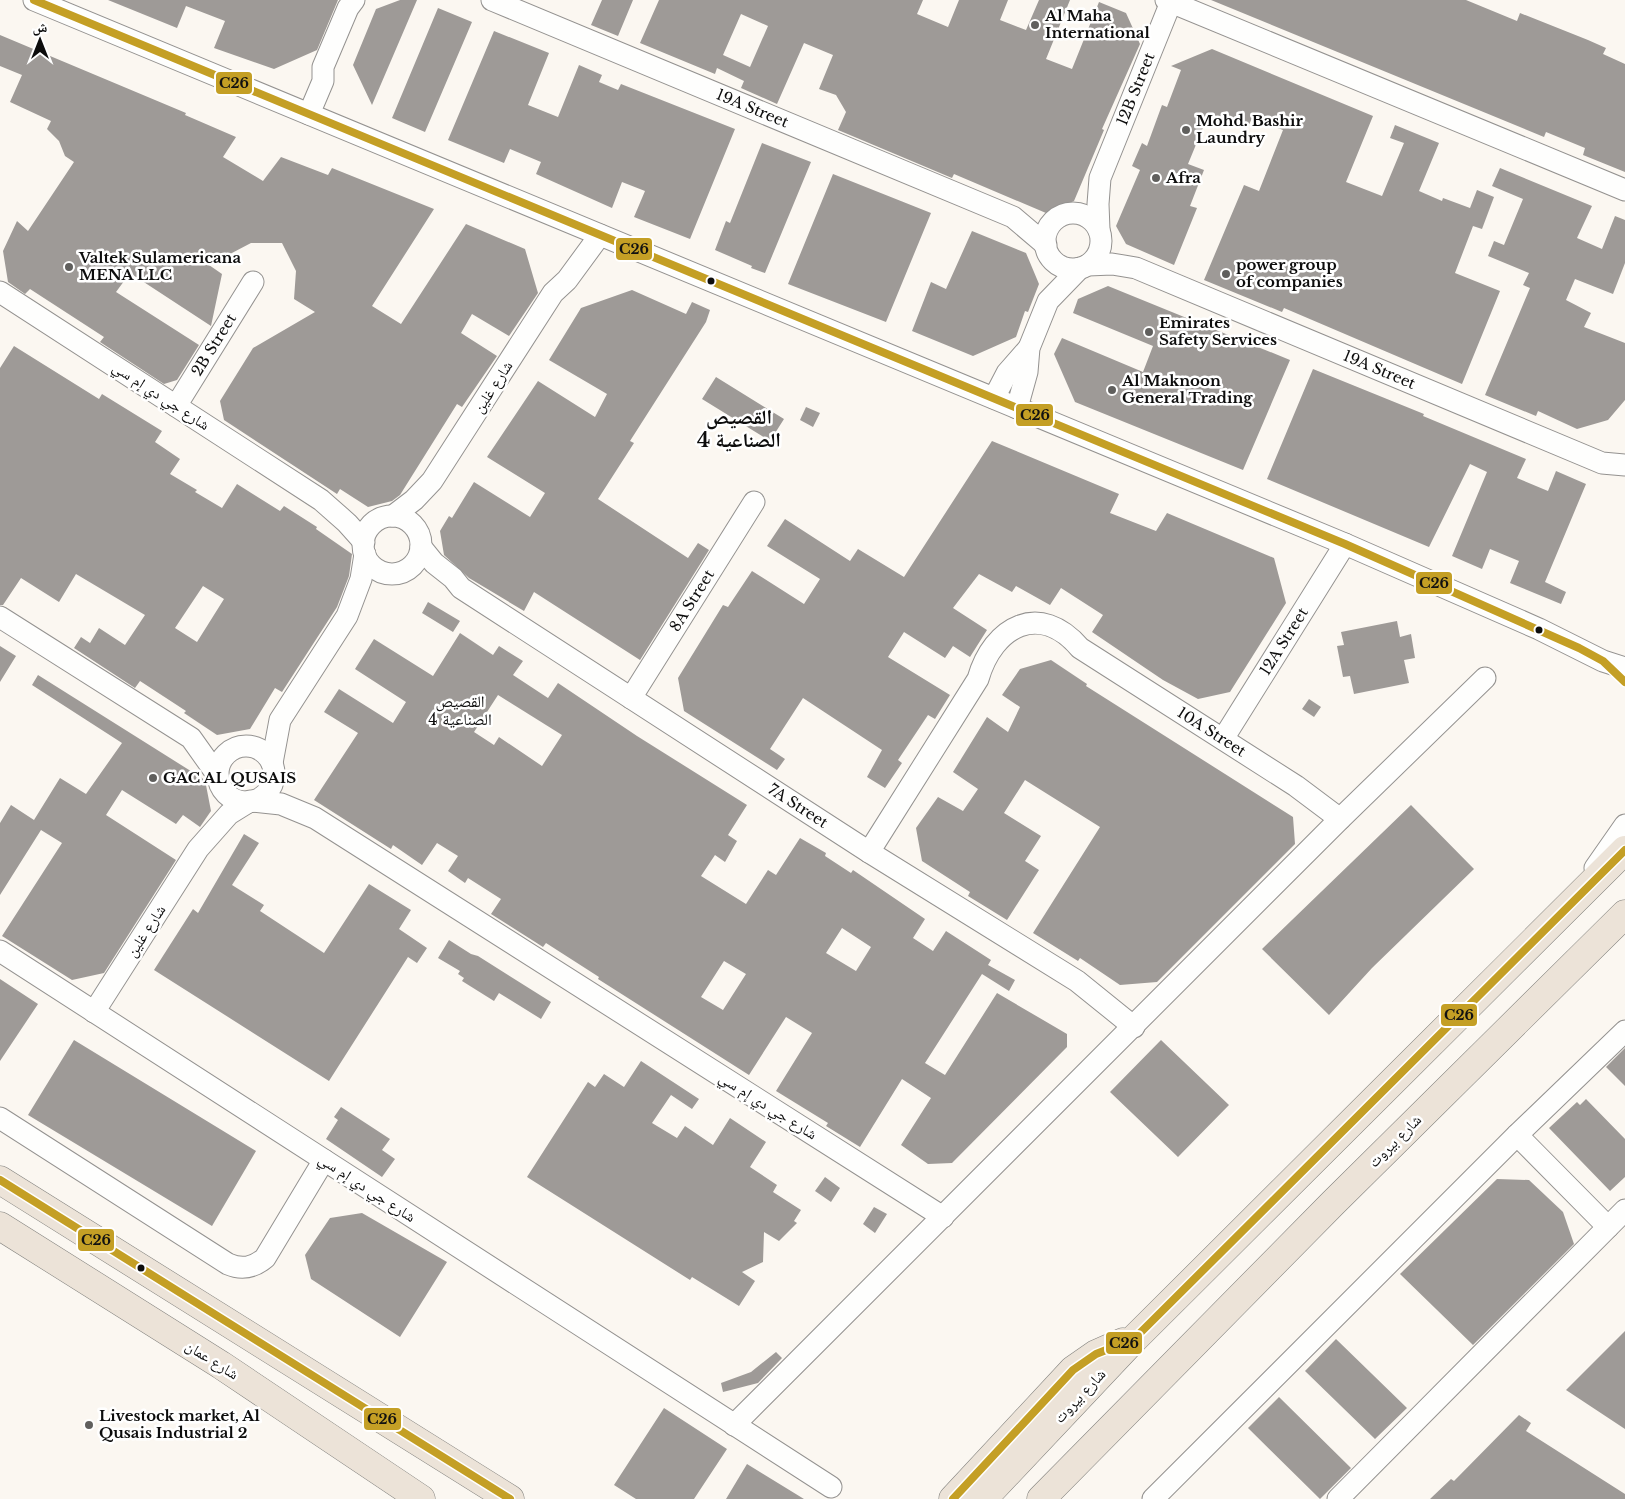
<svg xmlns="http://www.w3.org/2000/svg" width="1625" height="1499" font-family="'Libre Baskerville','Noto Naskh Arabic',serif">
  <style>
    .building { fill: #9e9a97; fill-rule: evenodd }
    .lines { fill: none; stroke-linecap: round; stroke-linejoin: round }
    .minor-casing { stroke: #949290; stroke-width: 23 }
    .major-casing { stroke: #81807d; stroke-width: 29 }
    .minor { stroke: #fefefd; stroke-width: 21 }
    .major { stroke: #ece3d8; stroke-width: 28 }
    .bus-1-casing { stroke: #fff; stroke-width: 11 }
    .bus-1 { stroke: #c49f25; stroke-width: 8 }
    .poi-dot { fill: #605f5d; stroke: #fff; stroke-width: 2 }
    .bus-dot { fill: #0d0d0d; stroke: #fff; stroke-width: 2 }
    .labels { text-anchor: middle; stroke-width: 5; stroke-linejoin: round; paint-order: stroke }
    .poi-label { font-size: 15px; font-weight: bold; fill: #0d0d0d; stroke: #fff; text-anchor: start }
    .street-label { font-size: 15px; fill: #0d0d0d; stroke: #fff }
    .neighbourhood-label { font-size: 16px; fill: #0d0d0d; stroke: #fff }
    .district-label { font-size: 20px; font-weight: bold; fill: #0d0d0d; stroke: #fff }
    .line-badge { stroke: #fff; stroke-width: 2 }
    .pale-badge-label { font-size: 14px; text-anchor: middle; font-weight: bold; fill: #111 }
  </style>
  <rect width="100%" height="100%" fill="#fbf7f1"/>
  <path class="building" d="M108 0H338L317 50 274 69 214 48 225 21 186 6 177 28Z
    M400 0H417L372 105 353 65 376 9Z
    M602 0H633L618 36 591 25Z
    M659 0H923L917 14 948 27 959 0H1008L1000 20 1026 30 1039 0H1070L1046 59 1072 69 1099 2 1126 13 1140 44 1102 129 1104 130 1074 201 1046 213 954 174 952 178 838 130 846 112 836 95 819 89 833 55 804 43 777 104 741 88 744 81 717 68 715 74 640 43ZM741 14 768 26 750 67 723 55Z
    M1211 0H1466L1517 21 1520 13 1588 40 1606 48 1603 54 1625 64V172L1583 155 1585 148 1546 132 1544 137Z
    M438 8 472 22 425 132 392 118Z
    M494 31 549 53 528 105 558 117 579 65 602 75 599 82 618 90 621 84 735 129 690 239 634 217 645 191 622 182 612 208 536 174 541 162 510 149 504 163 448 140Z
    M0 35 186 113 185 115 236 137 223 157 263 181 281 157 328 175 332 168 434 209 372 306 401 324 466 224 525 249 538 293 509 336 472 314 461 333 497 356 462 407 457 404 400 495 392 501 368 507 340 489 337 494 224 420 220 401 253 348 315 312 294 299 296 271 282 243H251L209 265 222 274 211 326 130 273 116 292 199 345 177 380 164 384 100 342 104 337 30 289 25 294 8 282 3 251 17 221 28 231 74 162 65 156 59 141 47 129 51 121 10 102 22 75 0 66Z
    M1212 49 1373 116 1346 182 1382 196 1404 143 1390 138 1395 125 1439 143 1419 191 1442 201 1443 198 1470 208 1477 190 1494 197 1482 229 1473 226 1455 273 1500 291 1462 384 1284 308 1282 312 1204 280 1244 185 1259 191 1283 130 1252 118 1247 129 1209 113 1188 164 1204 170 1190 206 1197 208 1174 265 1126 244 1116 226 1140 170 1132 166 1142 143 1147 146 1162 105 1167 107 1181 70 1171 66Z
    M762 143 811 162 765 273 751 268 752 266 715 250 726 221 730 223Z
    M1500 168 1592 206 1577 238 1602 249 1615 216 1625 220V263L1613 294 1575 279 1566 300 1591 313 1584 327 1625 343V400L1608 420 1577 429 1538 411 1536 416 1485 395 1530 288 1523 285 1529 273 1488 256 1494 241 1504 245 1523 199 1492 186Z
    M833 174 931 213 886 322 788 284Z
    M972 231 1026 253 1039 284 1028 312 1025 311 1016 337 973 356 912 331 931 282 946 289Z
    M1108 286 1290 360 1243 470 1075 402 1054 354 1062 338 1143 372 1153 346 1073 313 1078 299Z
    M632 290 686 314 692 302 710 310 706 322 630 441 634 443 598 499 688 558 698 543 709 550 640 660 534 592 524 611 469 578 444 555 440 531 449 516 452 518 474 482 530 517 545 493 487 457 538 381 595 417 607 394 549 360 581 308Z
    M14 346 99 399 102 394 162 431 155 442 180 459 170 474 197 490 195 492 222 508 237 484 280 511 284 506 317 527 316 529 352 554 349 576 337 607 282 692 275 688 250 729 217 735 184 713 186 711 140 681 135 688 74 648 81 637 90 643 99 628 125 645 145 615 76 574 59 602 21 578 3 605H0V368ZM203 586 224 599 197 642 175 628Z
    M1313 369 1424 414 1423 416 1526 459 1517 478 1548 491 1556 471 1586 484 1545 582 1566 592 1561 604 1510 583 1519 561 1490 549 1482 569 1452 556 1487 472 1470 464 1429 547 1267 479Z
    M716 377 784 419 770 441 702 399Z
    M806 407 820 413 813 427 800 420Z
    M992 441 1119 494 1110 513 1156 531 1167 513 1274 558 1286 603 1230 692 1198 699 1163 680 1092 632 1103 615 1061 588 1050 605 1016 586 1012 592 979 574 953 608 987 630 970 657 953 646 945 658 904 632 888 657 950 695 935 719 928 715 898 760 902 763 885 788 867 777 882 750 803 698 770 749 785 759 777 770 684 711 678 678 723 605 728 607 752 571 804 604 820 579 767 546 785 519 850 561 858 549 904 577Z
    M428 602 460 621 453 632 422 613Z
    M1397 621 1400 637 1411 634 1415 658 1404 660 1409 683 1354 694 1350 676 1343 677 1337 646 1344 645 1341 632Z
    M460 633 493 655 499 646 523 661 513 675 548 698 558 683 637 736 747 805 728 835 737 841 725 862 715 855 701 876 746 904 768 870 776 875 800 838 826 853 825 856 851 873 853 870 925 919 913 938 933 951 946 931 991 960 988 965 1015 980 1009 991 982 974 925 1063 945 1075 997 993 1067 1034V1047L952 1163 928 1164 901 1145 931 1098 902 1079 860 1147 826 1126 828 1123 776 1091 812 1033 786 1017 749 1075 598 979 599 977 546 943 543 947 491 914 501 899 468 878 465 883 448 871 458 856 437 843 422 865 393 845 391 849 314 800 358 733 324 712 339 689 393 723 406 702 355 669 374 639 433 676ZM498 695 562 735 542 766 499 737 494 745 474 732ZM842 928 871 947 856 971 826 953ZM724 961 746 974 723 1010 701 997Z
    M0 646 16 656 0 682Z
    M1051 660 1087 684 1086 686 1293 817 1295 844 1157 982 1120 985 1080 958 1078 961 1033 933 1100 827 1025 780 1004 813 1041 836 1025 861 1039 870 1007 920 968 896 970 892 922 861 916 828 938 797 963 811 978 789 953 772 987 717 1008 732 1020 707 1002 695 1020 669Z
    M38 675 205 780 211 811 200 827 183 815 176 824 122 790 106 815 176 860 104 973 72 980 2 936 62 843 41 830 0 895V823L11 805 34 820 60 778 86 794 122 743 32 685Z
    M1309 699 1321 707 1314 717 1302 709Z
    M1411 805 1474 869 1372 968 1329 1015 1262 949Z
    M244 834 259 843 232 885 264 905 260 911 324 953 369 884 411 910 399 929 427 948 417 963 408 957 329 1081 154 970 193 909 198 913Z
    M449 940 471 954 478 956 551 1002 541 1019 499 993 494 1001 462 981 464 978 458 974 460 971 438 958Z
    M0 979 38 1004 0 1061Z
    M74 1040 256 1151 212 1226 28 1115Z
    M1161 1040 1229 1105 1178 1157 1110 1092Z
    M1625 1048V1086L1606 1067Z
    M641 1061 699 1099 692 1109 671 1095 652 1123 677 1138 685 1126 713 1145 730 1118 766 1142 750 1167 777 1185 773 1192 801 1210 794 1221 797 1223 779 1241 764 1232 763 1262 742 1272 755 1281 739 1306 692 1277 690 1280 527 1177 588 1082 595 1087 604 1074 624 1087Z
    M1586 1099 1625 1139V1177L1610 1191 1549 1128 1577 1102 1580 1105Z
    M341 1107 390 1139 382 1150 395 1159 382 1177 326 1139 338 1120 334 1117Z
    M825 1177 840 1188 831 1202 815 1191Z
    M1497 1179 1529 1180 1563 1212 1574 1244 1473 1345 1400 1274Z
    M874 1207 887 1214 875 1233 863 1224Z
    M362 1213 447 1262 400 1337 311 1279 305 1255 330 1218Z
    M1625 1331V1429L1566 1390Z
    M1336 1339 1407 1408 1375 1439 1305 1371Z
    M776 1352 782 1358 758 1383 723 1392 721 1383 751 1372Z
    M1279 1397 1351 1468 1320 1499 1248 1428Z
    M664 1408 727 1449 694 1499H636L614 1485Z
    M1519 1415 1531 1423 1526 1431 1625 1494V1499H1430L1451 1479 1454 1481Z
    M747 1464 804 1499H726Z"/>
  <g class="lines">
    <defs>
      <g id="minor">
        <path d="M34 0 1345 544 1539 629 1603 661 1625 668"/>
        <path id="s1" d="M492 0 1013 217 1046 245"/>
        <path d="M1166 0 1625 190"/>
        <path d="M309 114 323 81V67L348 8 354 0"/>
        <circle cx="1073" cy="241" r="28"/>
        <path id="s2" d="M1099 230 1098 204 1100 178 1171 2"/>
        <path id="s3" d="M1088 265 1112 264 1136 268 1602 463 1625 465"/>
        <path d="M0 292 321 500 347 523 364 542"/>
        <path d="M994 398 1007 373 1029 348"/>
        <path id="s4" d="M176 406 253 282"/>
        <path d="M1017 408 1027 372 1029 348 1048 301 1080 268"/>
        <path d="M393 516 414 500 432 481 553 293 567 280 600 235"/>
        <circle cx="392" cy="545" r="29"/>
        <path id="s5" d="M421 547 434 563 453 578 461 588 869 852 1077 981 1134 1027"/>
        <path d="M0 617 191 738 218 776"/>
        <path id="s6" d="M631 698 754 502"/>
        <path id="s7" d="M1223 739 1345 544"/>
        <circle cx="246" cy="774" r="28"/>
        <path d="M272 763 280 720 347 616 361 579 365 554"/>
        <path d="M253 801 281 804 315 818 943 1217"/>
        <path id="s8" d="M869 852 978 679C993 626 1040 601 1080 648L1296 786 1340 819"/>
        <path d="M1595 868 1625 825"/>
        <path d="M0 951 831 1487"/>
        <path d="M94 1012 198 849 229 814 250 801"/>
        <path d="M0 1118 228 1264C242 1270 253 1268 265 1258L324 1160"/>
        <path d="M1517 1135 1608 1227"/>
        <path d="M734 1425 1340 819 1485 678"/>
        <path d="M1153 1499 1517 1135 1625 1031"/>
        <path d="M1338 1499 1625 1210"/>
      </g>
      <path id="major" d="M0 1180 510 1499
        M0 1226 221 1365 421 1499
        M953 1499 1073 1370 1096 1354 1123 1342
        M983 1499 1134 1339 1625 850
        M1041 1499 1333 1203 1625 914"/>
    </defs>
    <use href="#minor" class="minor-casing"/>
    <use href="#major" class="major-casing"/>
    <use href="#minor" class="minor"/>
    <use href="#major" class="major"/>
    <defs>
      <path id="bus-1" d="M34 0 1345 544 1579 648 1603 661 1625 682
        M0 1180 510 1499
        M953 1499 1073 1370 1096 1354 1134 1339 1625 850"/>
    </defs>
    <use href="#bus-1" class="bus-1-casing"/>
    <use href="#bus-1" class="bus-1"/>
  </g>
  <g class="poi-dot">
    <circle cx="1035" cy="25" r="5"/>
    <circle cx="1186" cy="130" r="5"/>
    <circle cx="1156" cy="178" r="5"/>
    <circle cx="69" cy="267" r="5"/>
    <circle cx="1226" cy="274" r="5"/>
    <circle cx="1149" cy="332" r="5"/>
    <circle cx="1112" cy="390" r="5"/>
    <circle cx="153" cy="778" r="5"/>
    <circle cx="89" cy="1425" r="5"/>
  </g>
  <g class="bus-dot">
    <circle cx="711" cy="281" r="4.5"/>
    <circle cx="1539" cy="630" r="4.5"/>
    <circle cx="141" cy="1268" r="4.5"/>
  </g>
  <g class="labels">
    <g class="poi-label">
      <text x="1045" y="21">Al Maha<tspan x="1045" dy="17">International</tspan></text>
      <text x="1196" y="126">Mohd. Bashir<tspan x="1196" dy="17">Laundry</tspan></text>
      <text x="1166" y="183">Afra</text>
      <text x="79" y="263">Valtek Sulamericana<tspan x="79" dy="17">MENA LLC</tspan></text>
      <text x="1236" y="270">power group<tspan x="1236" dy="17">of companies</tspan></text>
      <text x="1159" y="328">Emirates<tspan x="1159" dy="17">Safety Services</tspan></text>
      <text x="1122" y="386">Al Maknoon<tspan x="1122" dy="17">General Trading</tspan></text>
      <text x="163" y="783">GAC AL QUSAIS</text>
      <text x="99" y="1421">Livestock market, Al<tspan x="99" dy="17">Qusais Industrial 2</tspan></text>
    </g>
    <g class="street-label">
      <text dy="5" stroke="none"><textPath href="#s2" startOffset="148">12B Street</textPath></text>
      <text dy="5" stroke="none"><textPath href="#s1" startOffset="282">19A Street</textPath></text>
      <text dy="5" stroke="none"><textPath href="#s4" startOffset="72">2B Street</textPath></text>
      <text dy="5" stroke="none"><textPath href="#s3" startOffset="312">19A Street</textPath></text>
      <text transform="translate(493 387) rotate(-57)" y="5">شارع غلين</text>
      <text transform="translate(161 396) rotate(33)" y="5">شارع جي دي إم سي</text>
      <text dy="5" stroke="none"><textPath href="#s6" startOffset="115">8A Street</textPath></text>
      <text dy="5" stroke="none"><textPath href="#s7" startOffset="115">12A Street</textPath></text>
      <text dy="5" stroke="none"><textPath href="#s8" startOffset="499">10A Street</textPath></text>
      <text dy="5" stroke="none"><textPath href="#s5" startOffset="459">7A Street</textPath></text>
      <text transform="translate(146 931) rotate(-57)" y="5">شارع غلين</text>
      <text transform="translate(768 1106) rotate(32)" y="5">شارع جي دي إم سي</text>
      <text transform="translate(1395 1141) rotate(-45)" y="5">شارع بيروت</text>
      <text transform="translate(367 1188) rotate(33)" y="5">شارع جي دي إم سي</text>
      <text transform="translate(212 1360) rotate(32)" y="5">شارع عمان</text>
      <text transform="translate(1080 1396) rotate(-47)" y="5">شارع بيروت</text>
    </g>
    <g class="neighbourhood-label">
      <text x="460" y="707">القصيص<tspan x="460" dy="18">الصناعية 4</tspan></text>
    </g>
    <g class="district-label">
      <text x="739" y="424">القصيص<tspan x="739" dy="23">الصناعية 4</tspan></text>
    </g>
  </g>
  <g class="line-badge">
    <rect x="215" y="71" width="38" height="24" rx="5" fill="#c49f25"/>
    <rect x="615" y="237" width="38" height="24" rx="5" fill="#c49f25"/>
    <rect x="1015" y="403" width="39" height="24" rx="5" fill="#c49f25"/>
    <rect x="1415" y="571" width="38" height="24" rx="5" fill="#c49f25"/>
    <rect x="1440" y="1003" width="38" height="24" rx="5" fill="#c49f25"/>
    <rect x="77" y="1228" width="38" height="24" rx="5" fill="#c49f25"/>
    <rect x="1105" y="1331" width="38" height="24" rx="5" fill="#c49f25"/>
    <rect x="363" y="1407" width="39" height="24" rx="5" fill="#c49f25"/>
  </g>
  <g class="pale-badge-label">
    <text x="234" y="88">C26</text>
    <text x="634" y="254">C26</text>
    <text x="1035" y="420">C26</text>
    <text x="1434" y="588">C26</text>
    <text x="1459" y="1020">C26</text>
    <text x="96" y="1245">C26</text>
    <text x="1124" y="1348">C26</text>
    <text x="382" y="1424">C26</text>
  </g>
  <g transform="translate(40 40)" stroke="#ffffff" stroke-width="4" paint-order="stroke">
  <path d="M0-4L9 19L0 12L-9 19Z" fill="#0d0d0d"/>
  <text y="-8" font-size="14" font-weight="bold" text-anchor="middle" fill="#0d0d0d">ش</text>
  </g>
</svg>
